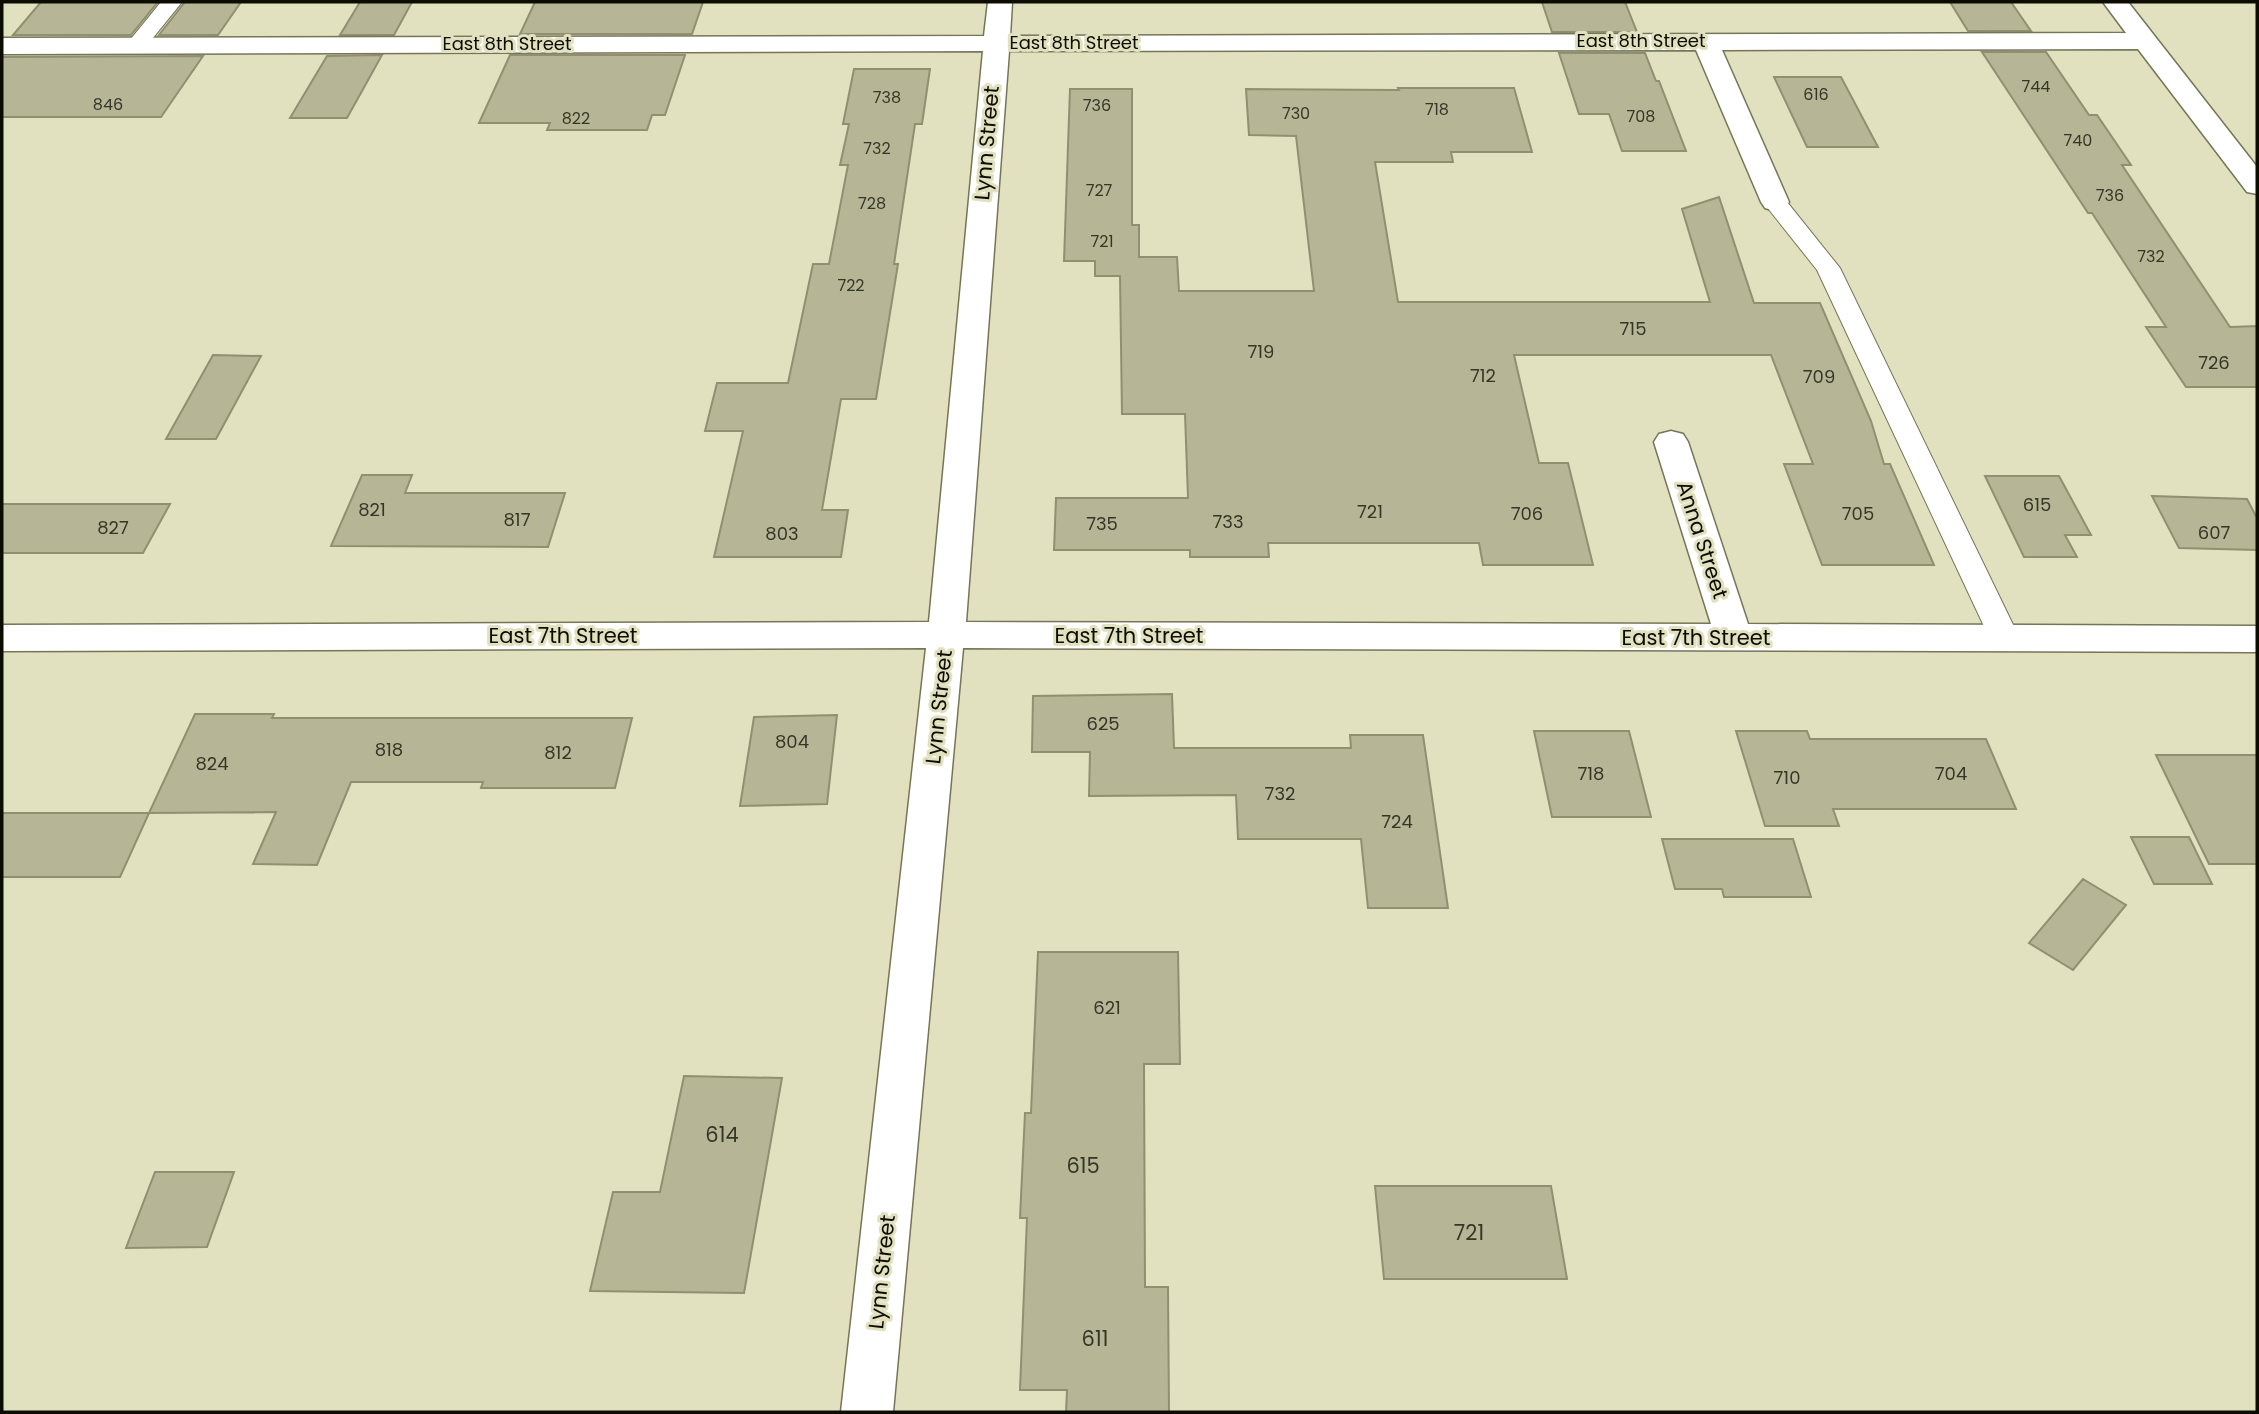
<svg xmlns="http://www.w3.org/2000/svg" width="2259" height="1414" font-family="Poppins,sans-serif">
  <style>
    .building { fill: #b6b696; stroke: #908f71; stroke-width: 2 }
    .lines { fill: none; stroke-linecap: round; stroke-linejoin: round }
    .lane-casing { stroke: #767558; stroke-width: 2 }
    .street-casing { stroke: #767558; stroke-width: 3 }
    .lane { fill: #fff; fill-rule: evenodd }
    .street { fill: #fff; fill-rule: evenodd }
    .labels { text-anchor: middle; stroke-width: 6; stroke-linejoin: round; paint-order: stroke }
    .far-number-label { font-size: 16px; fill: #363628 }
    .far-street-label { font-size: 18px; fill: #0c0c03; stroke: #e1e1c0 }
    .number-label { font-size: 18px; fill: #363628 }
    .street-label { font-size: 21px; fill: #0c0c03; stroke: #e1e1c0 }
    .near-number-label { font-size: 21px; fill: #363628 }
  </style>
  <rect width="100%" height="100%" fill="#e1e1c0"/>
  <path class="building" d="M41 2H158L131 35H13Z
    M185 2H241L218 35H159Z
    M360 2H412L394 35H340Z
    M535 2H703L692 34H520Z
    M1542 2H1625L1637 32H1552Z
    M1950 2H2011L2031 31H1968Z
    M1982 52H2046L2089 115H2097L2131 165H2122L2230 327 2257 326V387H2186L2146 327H2166L2092 213H2088Z
    M1559 53H1645L1656 81H1659L1686 151H1622L1609 114H1579Z
    M382 55 347 118H290L327 56Z
    M510 55H685L665 115H652L647 130H547L550 123H479Z
    M203 56 161 117H2V57Z
    M854 69H930L922 124H915L894 264H898L876 399H841L822 510H848L841 557H714L743 431H705L717 383H788L813 264H829L848 165H840L849 124H843Z
    M1774 77H1841L1878 147H1807Z
    M1398 88H1514L1532 152H1451L1453 162H1375L1398 302H1710L1682 209 1719 197 1754 303H1820L1871 421 1884 464H1890L1934 565H1822L1784 464H1813L1771 355H1514L1539 463H1568L1593 565H1483L1479 543H1268L1269 557H1190V550H1054L1056 498H1188L1185 414H1122L1120 276H1095V261H1064L1070 89H1132V225H1139V257H1177L1179 291H1314L1296 136 1249 135 1246 89 1399 90Z
    M213 355 261 356 216 439H166Z
    M362 475H412L405 493H565L548 547 331 546Z
    M1985 476H2059L2091 535H2065L2077 557H2024Z
    M2152 496 2247 499 2257 518V550L2179 548Z
    M2 504H170L143 553H2Z
    M1172 694 1174 748H1351L1350 735H1423L1448 908H1368L1361 839H1238L1236 795 1089 796 1090 752H1032L1033 696Z
    M195 714H274L272 718H632L615 788H481L483 782H351L317 865 253 864 276 812 149 813 120 877H2V813H149Z
    M837 715 827 804 740 806 754 717Z
    M1534 731H1629L1651 817H1552Z
    M1736 731H1807L1810 739H1986L2016 809H1833L1839 826H1765Z
    M2156 755H2257V864H2209Z
    M2131 837H2189L2212 884H2154Z
    M1662 839H1793L1811 897H1724L1722 889H1675Z
    M2083 879 2126 905 2073 970 2029 943Z
    M1038 952H1178L1180 1064H1144L1145 1287H1168L1169 1412H1066L1067 1390H1020L1027 1218H1020L1025 1113H1031Z
    M684 1076 782 1078 744 1293 590 1291 613 1192H660Z
    M155 1172H234L207 1247 126 1248Z
    M1375 1186H1551L1567 1279H1384Z"/>
  <g class="lines">
    <defs>
      <path id="lane" d="M161 2H182L144 49H130L126 45Z
        M1775 195 1783 197 1840 268 2020 639 2016 647 2005 650 1994 647 1990 639 1817 270 1763 202 1767 197Z"/>
      <path id="street" d="M988 2H1012L1010 36 2126 33 2103 2H2128L2257 167V194L2247 192 2138 49 1722 50 1789 202 1785 208 1775 211 1765 208 1761 202 1696 50 1009 51 966 622 1711 624 1654 442 1659 434 1671 431 1683 434 1688 442 1748 624 2257 626V652L963 648 893 1412H841L926 648 2 651V625L929 622 983 51 2 54V38L984 36Z"/>
    </defs>
    <use href="#lane" class="lane-casing"/>
    <use href="#street" class="street-casing"/>
    <use href="#lane" class="lane"/>
    <use href="#street" class="street"/>
  </g>
  <g class="labels">
    <g class="far-number-label">
      <text x="2036" y="92">744</text>
      <text x="1816" y="100">616</text>
      <text x="887" y="103">738</text>
      <text x="108" y="110">846</text>
      <text x="1097" y="111">736</text>
      <text x="1437" y="115">718</text>
      <text x="1296" y="119">730</text>
      <text x="1641" y="122">708</text>
      <text x="576" y="124">822</text>
      <text x="2078" y="146">740</text>
      <text x="877" y="154">732</text>
      <text x="1099" y="196">727</text>
      <text x="2110" y="201">736</text>
      <text x="872" y="209">728</text>
      <text x="1102" y="247">721</text>
      <text x="2151" y="262">732</text>
      <text x="851" y="291">722</text>
    </g>
    <g class="far-street-label">
      <text x="1641" y="47">East 8th Street</text>
      <text x="1074" y="49">East 8th Street</text>
      <text x="507" y="50">East 8th Street</text>
    </g>
    <g class="number-label">
      <text x="1633" y="335">715</text>
      <text x="1261" y="358">719</text>
      <text x="2214" y="369">726</text>
      <text x="1483" y="382">712</text>
      <text x="1819" y="383">709</text>
      <text x="2037" y="511">615</text>
      <text x="372" y="516">821</text>
      <text x="1370" y="518">721</text>
      <text x="1527" y="520">706</text>
      <text x="1858" y="520">705</text>
      <text x="517" y="526">817</text>
      <text x="1228" y="528">733</text>
      <text x="1102" y="530">735</text>
      <text x="113" y="534">827</text>
      <text x="2214" y="539">607</text>
      <text x="782" y="540">803</text>
      <text x="1103" y="730">625</text>
      <text x="792" y="748">804</text>
      <text x="389" y="756">818</text>
      <text x="558" y="759">812</text>
      <text x="212" y="770">824</text>
      <text x="1591" y="780">718</text>
      <text x="1951" y="780">704</text>
      <text x="1787" y="784">710</text>
      <text x="1280" y="800">732</text>
      <text x="1397" y="828">724</text>
      <text x="1107" y="1014">621</text>
    </g>
    <g class="street-label">
      <text transform="translate(987 143) rotate(-85)" y="7">Lynn Street</text>
      <text transform="translate(1702 540) rotate(72)" y="7">Anna Street</text>
      <text x="563" y="643">East 7th Street</text>
      <text x="1129" y="643">East 7th Street</text>
      <text x="1696" y="645">East 7th Street</text>
      <text transform="translate(939 707) rotate(-84)" y="7">Lynn Street</text>
      <text transform="translate(882 1272) rotate(-84)" y="7">Lynn Street</text>
    </g>
    <g class="near-number-label">
      <text x="722" y="1142">614</text>
      <text x="1083" y="1173">615</text>
      <text x="1469" y="1240">721</text>
      <text x="1095" y="1346">611</text>
    </g>
  </g>
  <rect width="2259" height="1414" fill="none" stroke="#0c0c03" stroke-width="7"/>
</svg>
